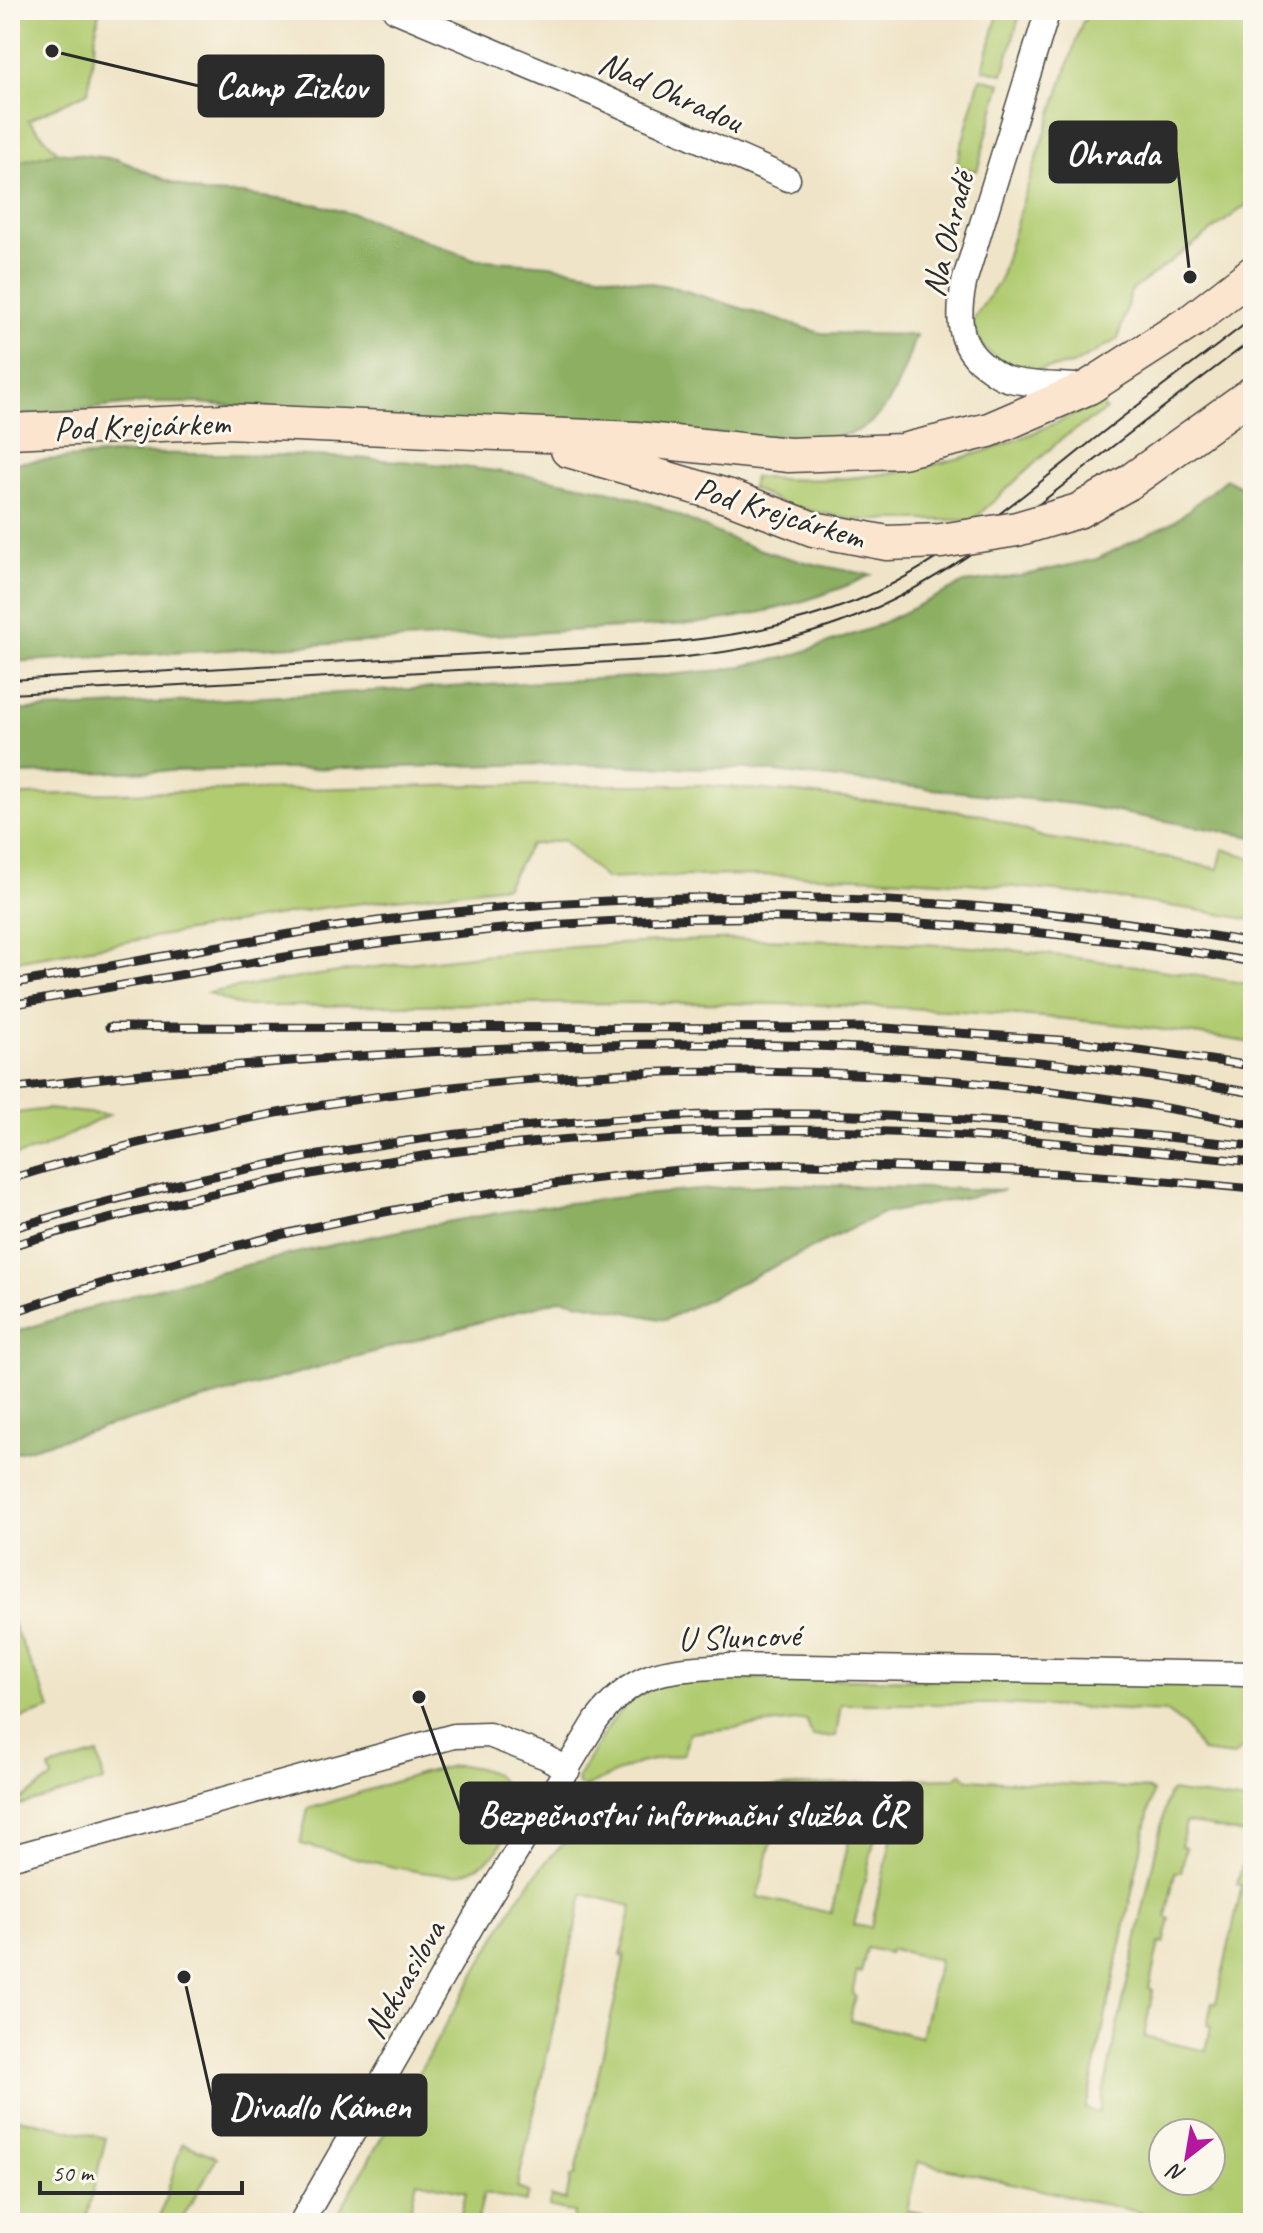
<svg xmlns="http://www.w3.org/2000/svg" width="1263" height="2233" font-family="Caveat,sans-serif">
  <style>
    .green { fill: #b0cb70; stroke: #6e7b4e; stroke-width: 2; fill-rule: evenodd }
    .forest { fill: #8caf62; stroke: #5c6d46; stroke-width: 2 }
    .lines { fill: none; stroke-linecap: round; stroke-linejoin: round }
    .street-casing { stroke: #484742; stroke-width: 27 }
    .secondary-casing { stroke: #484742; stroke-width: 37 }
    .street { stroke: #fff; stroke-width: 24 }
    .secondary { stroke: #fce5cf; stroke-width: 34 }
    .tram { stroke: #2b2b2b; stroke-width: 2 }
    .rail-casing { stroke: #2b2b2b; stroke-width: 9 }
    .rail { stroke: #fbf7ec; stroke-width: 6; stroke-dasharray: 18; stroke-linecap: butt }
    .secondary-bridge-casing { stroke: #484742; stroke-width: 37; stroke-linecap: butt }
    .secondary-bridge { stroke: #fce5cf; stroke-width: 34 }
    .labels { text-anchor: middle; stroke-width: 6; stroke-linejoin: round; paint-order: stroke }
    .street-label { font-size: 34px; fill: #2b2b2b; stroke: #fbf7ec }
    .leader { fill: none; stroke: #2b2b2b; stroke-width: 3 }
    .callout-dot { fill: #2b2b2b; stroke: #fbf7ec; stroke-width: 3 }
    .callout { fill: #2b2b2b; stroke: #2b2b2b; stroke-width: 3 }
    .callout-label { font-size: 36px; text-anchor: middle; font-weight: bold; fill: #fff }
  </style>
  <rect width="100%" height="100%" fill="#fbf7ec"/>
  <filter id="ink" filterUnits="userSpaceOnUse"><feTurbulence type="fractalNoise" baseFrequency=".0125" numOctaves="2"/><feDisplacementMap in="SourceGraphic" scale="16" xChannelSelector="R" yChannelSelector="G"/><feConvolveMatrix kernelMatrix="1 2 1 2 8 2 1 2 1" color-interpolation-filters="sRGB"/></filter>
  <filter id="wash" filterUnits="userSpaceOnUse"><feTurbulence type="fractalNoise" baseFrequency=".006" numOctaves="4" result="noise"/><feDisplacementMap in="SourceGraphic" scale="32" xChannelSelector="R" yChannelSelector="G"/><feGaussianBlur stdDeviation="1.8" result="paint"/><feColorMatrix in="noise" values="0 0 0 0 0 0 0 0 0 0 0 0 0 0 0 0 0 1.4 0 .05"/><feComposite in="paint" operator="in"/></filter>
  <g filter="url(#wash)">
    <rect width="100%" height="100%" fill="#efe4c7"/>
    <path class="green" d="M10 10H99L88 92 28 120 58 152 10 164Z
      M999 10H1021L1003 74 983 69Z
      M1093 10H1206L1253 19V200L1131 291 1118 339 1072 365 1035 370 998 360 981 345 972 321 999 282 1025 194 1082 23Z
      M980 78 1001 83 977 171 956 166Z
      M1100 404 1106 410 1061 439 973 520H853L785 505 751 488 754 477C835 486 915 473 992 449 1028 437 1064 418 1100 404Z
      M477 785H700L789 792 981 814 1042 837 1164 857 1218 869 1223 849 1253 858V920C1039 880 823 868 606 879L563 840 530 845 506 886 321 908 10 962V798L24 795Z
      M752 939C837 941 923 942 1008 950 1089 958 1169 971 1249 984L1253 985V1043C919 987 579 1006 241 1006L207 993C388 961 568 942 752 939Z
      M47 1109 109 1115 41 1149 10 1157V1114Z
      M10 1618 51 1709 10 1722Z
      M699 1678 967 1680 1253 1686V1740L1233 1756 1202 1752 1184 1725 1166 1712 1001 1704H841L836 1736 813 1737 806 1720 689 1733 684 1754 639 1763 585 1787 578 1785 577 1779C599 1743 618 1697 662 1684 673 1680 687 1680 699 1678Z
      M98 1754 104 1781 10 1808V1802L22 1799 52 1778 49 1768Z
      M457 1765C471 1766 486 1768 497 1777 519 1794 509 1838 493 1855 484 1864 473 1870 462 1873 434 1882 334 1851 300 1844L308 1809 422 1773Z
      M962 1773 967 1779 1148 1789 1153 1792 1086 2109 1099 2113 1168 1794 1171 1791 1253 1803V1836L1186 1822 1181 1846 1186 1847 1181 1872H1175L1166 1917 1170 1919 1164 1944 1159 1943 1149 1988 1153 1990 1144 2037 1206 2051 1211 2026 1207 2025 1212 2002 1216 2003 1242 1885 1237 1884 1243 1862H1247L1253 1840V2223H1188L918 2162 907 2210 964 2223H572L574 2213 549 2207 551 2197 566 2200 571 2176H575L625 1956 621 1955 632 1906 583 1894 517 2188 529 2192 526 2202 484 2193 477 2223H459L466 2192 417 2181 407 2223H333L518 1898C533 1878 547 1858 566 1842 621 1795 694 1793 763 1788 804 1786 845 1783 885 1781L888 1783 854 1925 871 1928 904 1784 908 1779 956 1778ZM800 1825 849 1837 831 1913 758 1897 775 1826 798 1831ZM867 1948 889 1953 891 1949 939 1960 921 2037 850 2020 855 1996 852 1994 857 1972 861 1973ZM1163 2133H1211V2181H1163Z
      M10 2116 106 2138 85 2223H10Z
      M182 2143 217 2157 180 2223H158Z"/>
    <path class="forest" d="M58 152 117 159 173 183 203 193 242 194 320 205 363 217 474 259 549 265 673 287 821 333 916 335C904 369 893 415 857 431 846 436 831 436 819 438L424 424 199 403H143L10 417V164Z
      M115 454C278 453 445 455 605 490 653 500 696 525 741 543 783 559 827 567 871 575 813 602 754 617 691 624L10 662V463Z
      M1226 479 1253 492V837L1073 804 746 769 555 764 10 774V711L668 675 722 670 788 657 872 628 964 583 1020 576 1097 559 1175 521Z
      M775 1184 1004 1190 881 1214 665 1320 562 1299 10 1454V1334C171 1279 336 1240 504 1212 593 1198 684 1191 775 1184Z"/>
  </g>
  <g filter="url(#ink)">
    <g class="lines">
      <defs>
        <path id="street" d="M395 10 593 93 788 179
          M1048 10 965 279C958 310 955 343 984 365 992 371 1001 378 1011 380 1035 386 1063 384 1087 387
          M10 1858 454 1736 489 1735 546 1757 568 1770
          M301 2223 476 1918 596 1721C636 1668 667 1670 729 1666L1253 1674"/>
        <path id="secondary" d="M10 431 226 421 636 439 789 455 902 451 989 430 1089 387 1193 320 1253 273
          M568 450 730 497
          M1128 483 1253 393"/>
      </defs>
      <use href="#street" class="street-casing"/>
      <use href="#secondary" class="secondary-casing"/>
      <use href="#street" class="street"/>
      <use href="#secondary" class="secondary"/>
      <path class="tram" d="M10 680 654 644C724 638 790 627 856 601 941 566 1021 497 1093 440 1145 399 1200 359 1253 318
        M10 694 666 659C736 653 803 640 867 612 956 573 1032 510 1108 450 1156 412 1205 376 1253 339"/>
      <defs>
        <path id="rail" d="M10 984C154 959 299 928 445 913 715 885 986 894 1253 943
          M10 1005C155 980 299 951 445 935 715 904 986 916 1253 962
          M109 1027 885 1028 1074 1041 1253 1066
          M10 1089C143 1072 276 1061 410 1053 694 1036 972 1040 1253 1093
          M10 1179C339 1077 693 1048 1035 1089 1108 1098 1181 1109 1253 1125
          M10 1229C266 1152 532 1112 800 1114 951 1115 1103 1130 1253 1146
          M10 1246C265 1171 527 1129 794 1130 947 1130 1101 1146 1253 1162
          M10 1313C255 1230 514 1176 772 1164 814 1163 857 1166 899 1167 1017 1169 1135 1177 1253 1189"/>
      </defs>
      <use href="#rail" class="rail-casing"/>
      <use href="#rail" class="rail"/>
      <defs>
        <path id="secondary-bridge" d="M730 497 813 529 887 543 941 541 1017 529 1078 511 1128 483"/>
      </defs>
      <use href="#secondary-bridge" class="secondary-bridge-casing"/>
      <use href="#secondary-bridge" class="secondary-bridge"/>
    </g>
  </g>
  <g class="labels">
    <g class="street-label">
      <text transform="translate(671 91) rotate(24)" y="12">Nad Ohradou</text>
      <text transform="translate(947 234) rotate(-76)" y="12">Na Ohradě</text>
      <text transform="translate(142 425) rotate(-2)" y="12">Pod Krejcárkem</text>
      <text transform="translate(780 512) rotate(17)" y="12">Pod Krejcárkem</text>
      <text transform="translate(739 1636) rotate(-2)" y="12">U Sluncové</text>
      <text transform="translate(403 1979) rotate(-60)" y="12">Nekvasilova</text>
    </g>
  </g>
  <path class="leader" d="M52 51L199 86M1190 277L1176 152M419 1697L461 1813M184 1977L213 2105"/>
  <g class="callout-dot">
    <circle cx="52" cy="51" r="8"/>
    <circle cx="1190" cy="277" r="8"/>
    <circle cx="419" cy="1697" r="8"/>
    <circle cx="184" cy="1977" r="8"/>
  </g>
  <g class="callout">
    <rect x="199" y="56" width="184" height="60" rx="8"/>
    <rect x="1050" y="122" width="126" height="60" rx="8"/>
    <rect x="461" y="1783" width="461" height="60" rx="8"/>
    <rect x="213" y="2075" width="213" height="60" rx="8"/>
  </g>
  <g class="callout-label">
    <text x="291" y="98">Camp Zizkov</text>
    <text x="1113" y="165">Ohrada</text>
    <text x="692" y="1826">Bezpečnostní informační služba ČR</text>
    <text x="320" y="2118">Divadlo Kámen</text>
  </g>
  <rect width="1263" height="2233" fill="none" stroke="#fbf7ec" stroke-width="40"/>
  <g transform="translate(1187 2157) rotate(211)"><circle r="38" fill="#fbf7ec" stroke="#a8a59f" stroke-width="2"/>
  <path d="M0-6L14 30L0 20L-14 30Z" fill="#b5179e"/>
  <text y="-12" font-size="22" font-weight="bold" text-anchor="middle" fill="#2b2b2b">N</text>
  </g>
  <path d="M40 2181v12h202v-12" fill="none" stroke="#2b2b2b" stroke-width="4"/>
  <text x="52" y="2181" font-size="24" fill="#2b2b2b" stroke="#fbf7ec" stroke-width="6" paint-order="stroke">50 m</text>
</svg>
